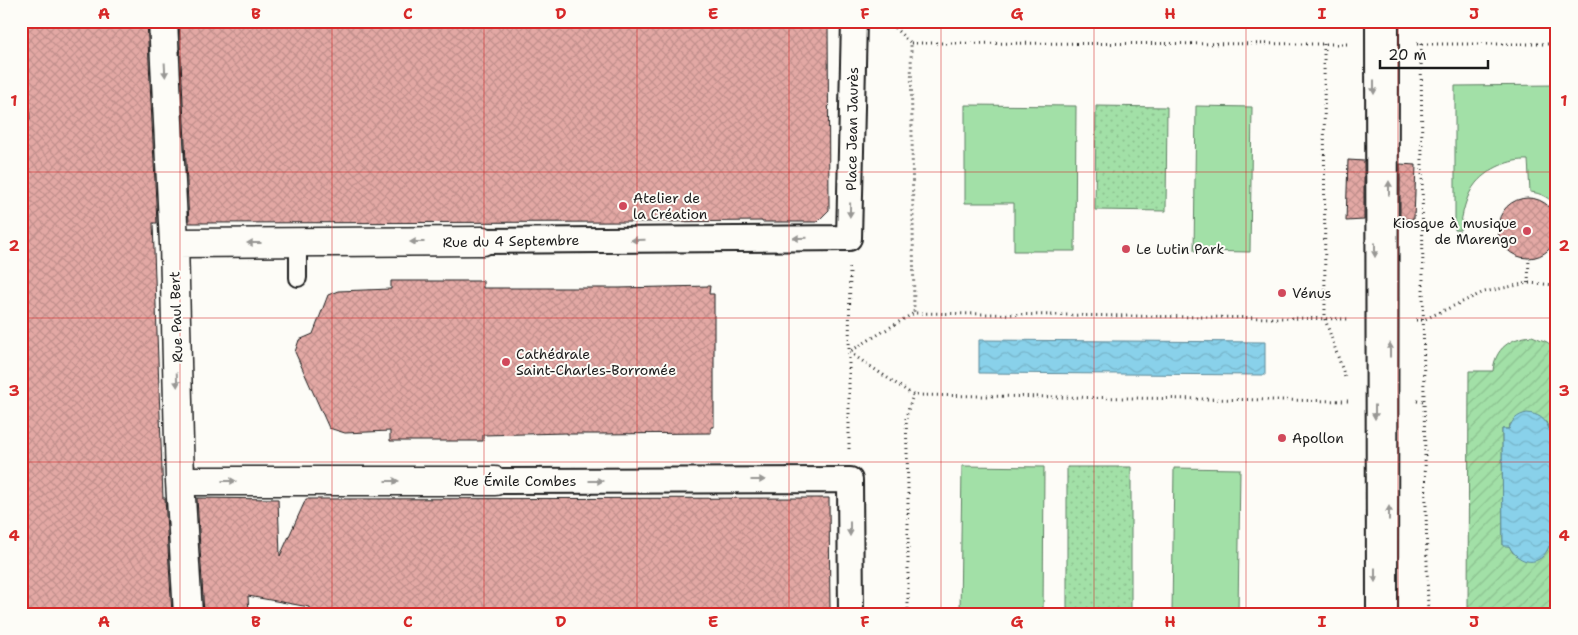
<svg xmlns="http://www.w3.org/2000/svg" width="1578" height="635" font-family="'Shantell Sans',sans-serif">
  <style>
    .grass { fill: #a2e0a7; stroke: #5f7e62 }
    .park { fill: url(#park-dots); stroke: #5f7e62 }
    .garden { fill: url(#garden-furrows); stroke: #5f7e62; fill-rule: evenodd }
    .water { fill: url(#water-waves); stroke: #5d8998 }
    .building { fill: url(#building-cross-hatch); stroke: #1c1c1c }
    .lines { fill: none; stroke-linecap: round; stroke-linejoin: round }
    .service-casing { stroke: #1c1c1c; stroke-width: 20 }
    .pedestrian-casing { stroke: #1c1c1c; stroke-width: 28 }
    .minor-casing { stroke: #1c1c1c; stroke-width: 31 }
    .path { stroke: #1c1c1c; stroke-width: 3; stroke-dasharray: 1 4; stroke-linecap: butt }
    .service { stroke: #fdfcf7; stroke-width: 16 }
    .pedestrian { stroke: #fdfcf7; stroke-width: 24 }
    .minor { stroke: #fdfcf7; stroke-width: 28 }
    .oneway { fill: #989794 }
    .grid { fill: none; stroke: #d62828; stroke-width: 1; stroke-opacity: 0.55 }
    .poi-dot { fill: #d1495b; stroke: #fdfcf7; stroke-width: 2 }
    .labels { text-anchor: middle; stroke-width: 4; stroke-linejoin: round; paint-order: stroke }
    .street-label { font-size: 14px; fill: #1c1c1c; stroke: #fdfcf7 }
    .poi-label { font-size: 14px; fill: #1c1c1c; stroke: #fdfcf7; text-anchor: start }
    .neatline { fill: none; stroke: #d62828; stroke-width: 2 }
    .grid-label { font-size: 16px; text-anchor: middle; font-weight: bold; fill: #d62828 }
  </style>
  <defs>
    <pattern id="park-dots" width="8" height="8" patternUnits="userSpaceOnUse" patternTransform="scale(1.25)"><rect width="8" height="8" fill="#a2e0a7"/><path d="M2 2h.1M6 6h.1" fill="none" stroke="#8bc08f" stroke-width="1.8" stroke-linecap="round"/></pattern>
    <pattern id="garden-furrows" width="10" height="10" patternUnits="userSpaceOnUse" patternTransform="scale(1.25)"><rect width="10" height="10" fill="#a2e0a7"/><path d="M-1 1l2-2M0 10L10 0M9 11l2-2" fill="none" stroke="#8bc08f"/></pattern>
    <pattern id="water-waves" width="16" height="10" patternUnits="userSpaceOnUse" patternTransform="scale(1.25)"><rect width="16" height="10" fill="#89d1ea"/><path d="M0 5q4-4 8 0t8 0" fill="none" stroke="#76b3c8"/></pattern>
    <pattern id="building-cross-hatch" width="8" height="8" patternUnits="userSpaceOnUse" patternTransform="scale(1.25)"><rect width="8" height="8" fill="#e3a8a4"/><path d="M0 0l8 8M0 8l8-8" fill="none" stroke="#c2908d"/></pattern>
  </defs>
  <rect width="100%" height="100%" fill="#fdfcf7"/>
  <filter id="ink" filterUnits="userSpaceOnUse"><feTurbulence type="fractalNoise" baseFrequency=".02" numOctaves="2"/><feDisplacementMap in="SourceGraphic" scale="10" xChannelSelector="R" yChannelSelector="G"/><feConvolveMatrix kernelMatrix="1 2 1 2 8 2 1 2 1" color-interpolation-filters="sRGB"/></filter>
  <g filter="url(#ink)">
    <path class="grass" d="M1557 85V207C1550 198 1541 193 1530 192L1528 160C1510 159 1489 168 1476 183 1466 195 1462 214 1460 230H1455V86Z
      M965 105 1076 106 1075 251H1014V203H965Z
      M1196 106 1252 107 1250 252 1194 251Z
      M962 466 1044 467 1043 614H960Z
      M1174 468 1240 469 1238 614H1172Z"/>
    <path class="park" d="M1096 106 1167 107 1166 211 1095 210Z
      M1067 467H1131V614H1067Z"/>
    <path class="garden" d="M1532 336 1547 342 1557 350V614H1468L1469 371H1493C1495 348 1510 338 1532 336ZM1546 422 1549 429H1554L1555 545H1549L1547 551 1513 553 1509 546 1503 545 1502 429H1509L1510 424Z"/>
    <path class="water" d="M979 340 1265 342V375L979 373Z
      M1527 413C1538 414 1545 418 1549 429H1554L1555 545 1549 546C1541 568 1519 565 1509 546H1503L1502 429H1509C1512 420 1517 415 1527 413Z"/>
    <path class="building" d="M21 21H147L157 223H153L163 498H165L172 614H21V121L30 120 27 67H21Z
      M179 21H828L829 210 817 222H762V221L649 222 189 223Z
      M1348 160 1364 161V220L1346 221Z
      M1400 164 1416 165 1414 219H1400Z
      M1498 228a30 30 0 1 1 60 0a30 30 0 1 1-60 0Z
      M391 281H483V288H619L710 286 709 294H714V427H711V433L598 434H567V433L483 435V441H390V431L345 433 329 428 295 352 299 340 313 334 328 295 338 291 391 289Z
      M197 498 278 499 280 556 306 499 829 498 830 614H309V607L248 596 249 614H204Z"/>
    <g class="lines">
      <defs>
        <path id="service" d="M1374 21 1375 614
          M298 243V278
          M1389 614 1390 21"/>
        <path id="pedestrian" d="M483 241 849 238 854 21
          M495 481 850 480 851 614"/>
        <path id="minor" d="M163 21 174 243 180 481 188 614
          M174 243 483 241
          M180 481H495"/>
      </defs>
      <use href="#service" class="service-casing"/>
      <use href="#pedestrian" class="pedestrian-casing"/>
      <use href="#minor" class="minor-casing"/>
      <path class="path" d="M887 21 911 43 914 313
        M911 43 1348 44
        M1324 44 1325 319 1346 380
        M1417 44H1557
        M1421 44 1424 402
        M850 268 849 352 913 395 1348 401
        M1528 283 1529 258
        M1416 320H1423L1484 292 1528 283 1557 285
        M1417 401 1424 402 1428 614
        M849 449V352L914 313 1348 319
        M908 614V487L906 417 913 395"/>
      <use href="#service" class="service"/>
      <use href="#pedestrian" class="pedestrian"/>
      <use href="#minor" class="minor"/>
    </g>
    <defs><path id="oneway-solid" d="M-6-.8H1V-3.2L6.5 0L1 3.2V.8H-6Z" transform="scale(1.25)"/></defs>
    <g class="oneway">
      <use href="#oneway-solid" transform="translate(165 70) rotate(87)"/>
      <use href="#oneway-solid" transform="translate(1374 87) rotate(90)"/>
      <use href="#oneway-solid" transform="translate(1389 188) rotate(-90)"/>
      <use href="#oneway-solid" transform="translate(850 210) rotate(91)"/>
      <use href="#oneway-solid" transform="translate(800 238) rotate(179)"/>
      <use href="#oneway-solid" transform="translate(638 240) rotate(179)"/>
      <use href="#oneway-solid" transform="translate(417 242) rotate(180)"/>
      <use href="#oneway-solid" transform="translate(254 243) rotate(180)"/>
      <use href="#oneway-solid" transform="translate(1375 250) rotate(90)"/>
      <use href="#oneway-solid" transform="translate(1390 350) rotate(-90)"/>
      <use href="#oneway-solid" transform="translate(177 380) rotate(88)"/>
      <use href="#oneway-solid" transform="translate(1375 412) rotate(90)"/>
      <use href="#oneway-solid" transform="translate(758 480)"/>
      <use href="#oneway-solid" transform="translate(229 481)"/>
      <use href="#oneway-solid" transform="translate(392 481)"/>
      <use href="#oneway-solid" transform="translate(596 481)"/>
      <use href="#oneway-solid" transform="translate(1389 513) rotate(-90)"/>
      <use href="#oneway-solid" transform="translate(850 529) rotate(90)"/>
      <use href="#oneway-solid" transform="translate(1375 575) rotate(90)"/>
    </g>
  </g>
  <path class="grid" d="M180 21V614M332 21V614M484 21V614M637 21V614M789 21V614M941 21V614M1094 21V614M1246 21V614M1398 21V614M21 172H1557M21 318H1557M21 462H1557"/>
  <g class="poi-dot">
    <circle cx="623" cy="206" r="5"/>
    <circle cx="1527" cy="231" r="5"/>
    <circle cx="1126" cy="249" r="5"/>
    <circle cx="1282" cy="293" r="5"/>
    <circle cx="506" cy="362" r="5"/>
    <circle cx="1282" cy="438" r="5"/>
  </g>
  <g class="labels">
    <g class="street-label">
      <text transform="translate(852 129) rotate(-89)" y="5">Place Jean Jaurès</text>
      <text transform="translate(511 241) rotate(-1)" y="5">Rue du 4 Septembre</text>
      <text transform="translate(176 317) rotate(-92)" y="5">Rue Paul Bert</text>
      <text x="515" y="486">Rue Émile Combes</text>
    </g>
    <g class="poi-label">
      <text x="633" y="203">Atelier de<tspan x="633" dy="16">la Création</tspan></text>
      <text x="1517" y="228" text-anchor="end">Kiosque à musique<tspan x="1517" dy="16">de Marengo</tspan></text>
      <text x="1136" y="254">Le Lutin Park</text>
      <text x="1292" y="298">Vénus</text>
      <text x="516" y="359">Cathédrale<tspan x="516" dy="16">Saint-Charles-Borromée</tspan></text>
      <text x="1292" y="443">Apollon</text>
    </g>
  </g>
  <rect width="1578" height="635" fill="none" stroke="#fdfcf7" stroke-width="55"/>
  <path d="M1380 60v8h108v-8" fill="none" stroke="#1c1c1c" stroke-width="2.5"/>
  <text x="1388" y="60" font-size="15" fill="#1c1c1c" stroke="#fdfcf7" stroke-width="4" paint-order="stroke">20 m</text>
  <rect x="28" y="28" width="1522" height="580" class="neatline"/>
  <g class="grid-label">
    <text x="104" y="19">A</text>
    <text x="256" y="19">B</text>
    <text x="408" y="19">C</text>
    <text x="561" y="19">D</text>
    <text x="713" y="19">E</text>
    <text x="865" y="19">F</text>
    <text x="1017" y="19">G</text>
    <text x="1170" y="19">H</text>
    <text x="1322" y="19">I</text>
    <text x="1474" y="19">J</text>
    <text x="14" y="106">1</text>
    <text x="1564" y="106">1</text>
    <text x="14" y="251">2</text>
    <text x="1564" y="251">2</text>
    <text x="14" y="396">3</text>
    <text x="1564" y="396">3</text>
    <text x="14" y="541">4</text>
    <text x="1564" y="541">4</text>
    <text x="104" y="627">A</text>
    <text x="256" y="627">B</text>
    <text x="408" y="627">C</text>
    <text x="561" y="627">D</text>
    <text x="713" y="627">E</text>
    <text x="865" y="627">F</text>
    <text x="1017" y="627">G</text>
    <text x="1170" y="627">H</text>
    <text x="1322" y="627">I</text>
    <text x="1474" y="627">J</text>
  </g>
</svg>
